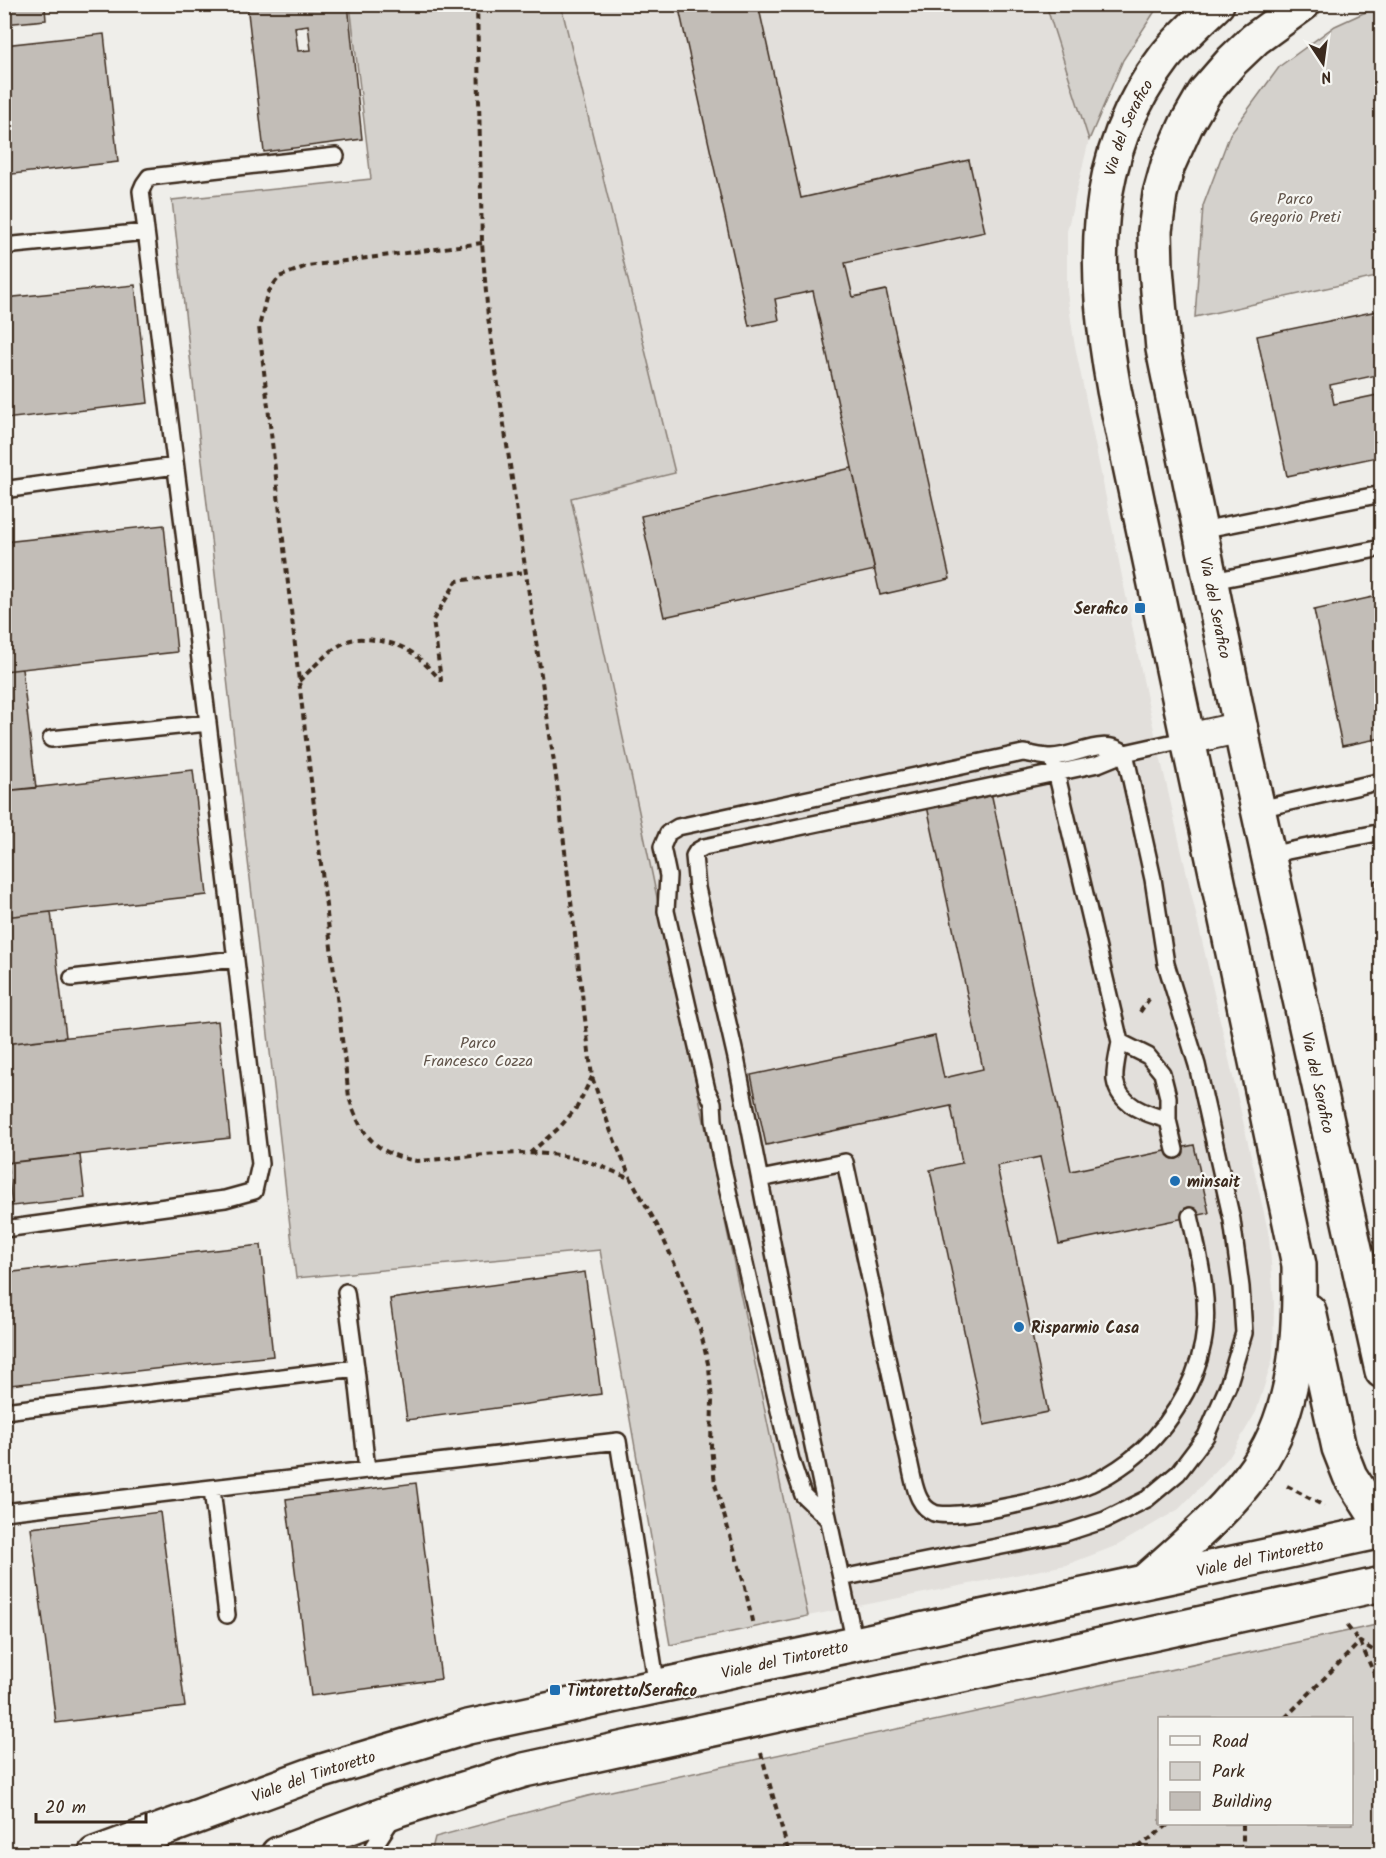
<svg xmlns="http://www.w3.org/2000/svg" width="1386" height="1858" font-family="Kalam,sans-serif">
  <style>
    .built { fill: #e2dfdb }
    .green { fill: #d4d1cc; stroke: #887e75; stroke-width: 1.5; fill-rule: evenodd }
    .building { fill: #c2bdb7; stroke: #3b2a1e; stroke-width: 1.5; fill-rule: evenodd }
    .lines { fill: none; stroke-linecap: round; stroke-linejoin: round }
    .service-casing { stroke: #3b2a1e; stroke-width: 20 }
    .minor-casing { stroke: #3b2a1e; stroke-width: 34 }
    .tertiary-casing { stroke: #3b2a1e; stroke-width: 38 }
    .secondary-casing { stroke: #3b2a1e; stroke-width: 38 }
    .path { stroke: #3b2a1e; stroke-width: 4; stroke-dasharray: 6 4.5; stroke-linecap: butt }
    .service { stroke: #f6f6f2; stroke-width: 15 }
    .minor { stroke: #f6f6f2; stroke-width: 30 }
    .tertiary { stroke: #f6f6f2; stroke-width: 33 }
    .secondary { stroke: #f6f6f2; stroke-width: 33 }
    .poi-dot { fill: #1f6fb2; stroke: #f6f6f2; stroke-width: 2 }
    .labels { text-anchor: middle; stroke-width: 4.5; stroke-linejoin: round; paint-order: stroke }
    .street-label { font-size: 16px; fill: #3b2a1e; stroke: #f6f6f2 }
    .park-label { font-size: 16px; fill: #61544a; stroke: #f6f6f2 }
    .poi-label { font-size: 16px; font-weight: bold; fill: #3b2a1e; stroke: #f6f6f2; text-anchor: start }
  </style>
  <rect width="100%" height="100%" fill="#efeeea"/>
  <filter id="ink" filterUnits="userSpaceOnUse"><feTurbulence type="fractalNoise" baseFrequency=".0167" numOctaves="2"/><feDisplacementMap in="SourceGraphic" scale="12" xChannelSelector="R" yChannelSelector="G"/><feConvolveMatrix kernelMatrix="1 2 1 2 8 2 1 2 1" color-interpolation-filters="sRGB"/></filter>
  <g filter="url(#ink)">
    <path class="built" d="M561 5H1046L1089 140 1067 231V292L1074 341 1147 699 1269 1235 1274 1303 1273 1358 1256 1412 1230 1456 1179 1509 1118 1545 1066 1565 808 1616 638 807 571 497 675 473Z"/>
    <path class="green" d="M350 5H561L675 473 571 498 638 807 808 1616 670 1645 600 1250 296 1278 172 200 371 179Z
      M1046 5H1159L1123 60 1089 140Z
      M1381 5V276L1195 317 1203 206 1230 134 1280 66 1335 26Z
      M1381 1624V1853H431L435 1837 588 1796ZM1352 1718V1824H1160V1718Z"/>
    <path class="building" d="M4 4H85L45 8 46 20 4 24Z
      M247 4H348L362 139 264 152ZM308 25 311 50 298 51 295 27Z
      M678 4H758L801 198 969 160 985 232 845 263 853 297 886 290 950 579 880 595 813 291 775 299 779 320 749 326Z
      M104 34 118 162 4 175V45Z
      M135 285 148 403 4 419V298Z
      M1382 310V374L1330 385 1334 404 1382 394V456L1287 476 1257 336Z
      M852 468 875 570 664 617 641 516Z
      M164 525 177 652 4 671V542Z
      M1382 595V738L1342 746 1314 610Z
      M22 669 36 788 4 791V671Z
      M193 770 207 895 4 917V791Z
      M991 792 1071 1171 1194 1145 1209 1213 1059 1244 1040 1157 997 1166 1048 1412 984 1425 930 1170 962 1163 951 1106 766 1145 751 1075 935 1036 944 1078 983 1069 927 806Z
      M1382 879V916L1374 881Z
      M51 912 66 1037 4 1044V917Z
      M218 1021 230 1138 4 1163V1044Z
      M80 1155 85 1198 12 1206 7 1163Z
      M261 1245 273 1356 10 1385 4 1329V1273Z
      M585 1272 601 1394 407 1420 390 1299Z
      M416 1483 441 1679 311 1696 286 1499Z
      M160 1512 185 1707 56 1723 31 1528Z"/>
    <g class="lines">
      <defs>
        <path id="service" d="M4 246 146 232
          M10 489 175 466
          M1201 530 1382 494
          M1212 581 1382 548
          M51 739 208 723
          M1054 763 1120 1042C1118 1054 1114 1069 1115 1080 1119 1106 1147 1114 1168 1120
          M1259 809 1382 781
          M1268 855 1382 832
          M72 978 235 959
          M1120 1042 1148 1056 1162 1073 1168 1097V1120L1175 1150
          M760 1179 845 1162 913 1479C916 1492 920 1507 934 1513 956 1521 1066 1495 1090 1484 1104 1478 1117 1470 1129 1461 1165 1434 1195 1387 1203 1343 1211 1302 1199 1256 1190 1216
          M4 1229 225 1199 254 1191 260 1164 208 723 141 191 144 184 149 177 336 156
          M346 1292 356 1368
          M4 1411 356 1368 367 1470
          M212 1489 227 1615
          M4 1512 618 1441 657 1687
          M828 1519 803 1495 791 1460 781 1419 722 1165 714 1120 713 1103 707 1090 666 911 668 876 662 847 668 833 678 827 1023 753C1032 754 1042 757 1051 757 1077 757 1101 736 1125 753L1153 879 1166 964 1197 1065 1232 1220 1241 1287 1244 1333 1228 1386 1206 1436 1178 1473 1147 1499 1105 1520 1062 1534 841 1578
          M855 1644 797 1370 736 1058 697 888 694 856 697 851 704 847 1098 764 1125 753 1188 739
          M369 1854 394 1816"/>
        <path id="minor" d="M1188 739 1242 727"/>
        <g id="tertiary">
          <path id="s1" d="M1303 4 1255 39 1232 61 1205 92 1186 125 1168 165 1160 194 1155 231 1156 268 1163 349 1245 750 1382 1371"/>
          <path d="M1309 1311 1339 1448 1350 1476 1382 1526"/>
          <path id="s2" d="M1145 1581C1184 1546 1227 1511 1257 1467 1297 1408 1300 1334 1299 1265L1114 390C1093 271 1087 158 1165 57 1180 38 1199 21 1217 4"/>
        </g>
        <g id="secondary">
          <path id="s3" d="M95 1854 319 1772 468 1727 1382 1531"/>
          <path d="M278 1854 399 1809 524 1770 1382 1584"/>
        </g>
      </defs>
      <use href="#service" class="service-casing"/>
      <use href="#minor" class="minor-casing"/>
      <use href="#tertiary" class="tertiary-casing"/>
      <use href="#secondary" class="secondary-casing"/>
      <path class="path" d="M477 4 482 243 488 317 556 776 592 1077 611 1132 631 1179 657 1225 682 1280 700 1329 709 1368 712 1401 711 1447 715 1484 745 1587 753 1626
        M482 243 307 266 279 277 267 294 259 327 299 681 349 1097C361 1136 376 1154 417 1161 465 1158 527 1147 574 1158 594 1162 612 1171 631 1179
        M299 681C313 668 332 646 351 640 358 638 367 639 374 640 410 645 416 655 441 680L433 620 457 581 526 572
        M1140 1012 1149 999
        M530 1153 560 1127 577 1107 592 1077
        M1287 1486 1324 1506
        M1347 1626 1360 1642 1382 1691
        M1285 1718 1360 1642 1382 1656
        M761 1753 789 1854
        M1243 1824V1854
        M1130 1854 1169 1824"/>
      <use href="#service" class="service"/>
      <use href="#minor" class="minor"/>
      <use href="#tertiary" class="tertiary"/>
      <use href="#secondary" class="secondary"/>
    </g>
  </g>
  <g class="poi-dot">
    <rect x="1134" y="602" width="12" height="12" rx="3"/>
    <circle cx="1175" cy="1181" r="6"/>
    <circle cx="1019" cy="1327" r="6"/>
    <rect x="549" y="1684" width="12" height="12" rx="3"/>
  </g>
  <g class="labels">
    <g class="street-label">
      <text dy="6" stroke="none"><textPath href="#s2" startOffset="1532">Via del Serafico</textPath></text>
      <text dy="6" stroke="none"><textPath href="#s1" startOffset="664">Via del Serafico</textPath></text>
      <text dy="6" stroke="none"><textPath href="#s1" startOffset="1150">Via del Serafico</textPath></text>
      <text dy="6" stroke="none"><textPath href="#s3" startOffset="1204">Viale del Tintoretto</textPath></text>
      <text dy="6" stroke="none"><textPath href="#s3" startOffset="718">Viale del Tintoretto</textPath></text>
      <text dy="6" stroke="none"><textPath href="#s3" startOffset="232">Viale del Tintoretto</textPath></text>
    </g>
    <g class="park-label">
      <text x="1295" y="204">Parco<tspan x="1295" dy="18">Gregorio Preti</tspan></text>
      <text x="478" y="1048">Parco<tspan x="478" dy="18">Francesco Cozza</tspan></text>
    </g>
    <g class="poi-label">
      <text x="1128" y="614" text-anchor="end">Serafico</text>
      <text x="1187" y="1187">minsait</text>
      <text x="1031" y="1333">Risparmio Casa</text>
      <text x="567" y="1696">Tintoretto/Serafico</text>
    </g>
  </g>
  <rect width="1386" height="1858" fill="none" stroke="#f6f6f2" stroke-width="24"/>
  <rect x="12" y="12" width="1362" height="1834" fill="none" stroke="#3b2a1e" stroke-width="2" filter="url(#ink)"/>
  <rect x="1158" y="1717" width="195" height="108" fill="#f6f6f2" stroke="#aba49d" stroke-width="1.5"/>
  <rect x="1170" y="1736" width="30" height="9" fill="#f6f6f2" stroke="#aba49d" stroke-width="1.5"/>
  <text x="1212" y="1747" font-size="18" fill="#3b2a1e">Road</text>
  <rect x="1170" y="1762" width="30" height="18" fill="#d4d1cc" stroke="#aba49d" stroke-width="1.5"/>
  <text x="1212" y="1777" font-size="18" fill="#3b2a1e">Park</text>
  <rect x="1170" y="1792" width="30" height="18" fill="#c2bdb7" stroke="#aba49d" stroke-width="1.5"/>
  <text x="1212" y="1807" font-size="18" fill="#3b2a1e">Building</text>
  <g transform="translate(1323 63) rotate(167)" stroke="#f6f6f2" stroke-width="4.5" paint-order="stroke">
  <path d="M0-4.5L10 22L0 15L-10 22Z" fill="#3b2a1e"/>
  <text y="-9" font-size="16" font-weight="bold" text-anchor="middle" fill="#3b2a1e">N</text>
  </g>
  <path d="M36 1813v9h110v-9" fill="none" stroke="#3b2a1e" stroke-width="3"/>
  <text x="45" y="1813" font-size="18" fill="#3b2a1e" stroke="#f6f6f2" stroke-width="4.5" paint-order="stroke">20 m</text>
</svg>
